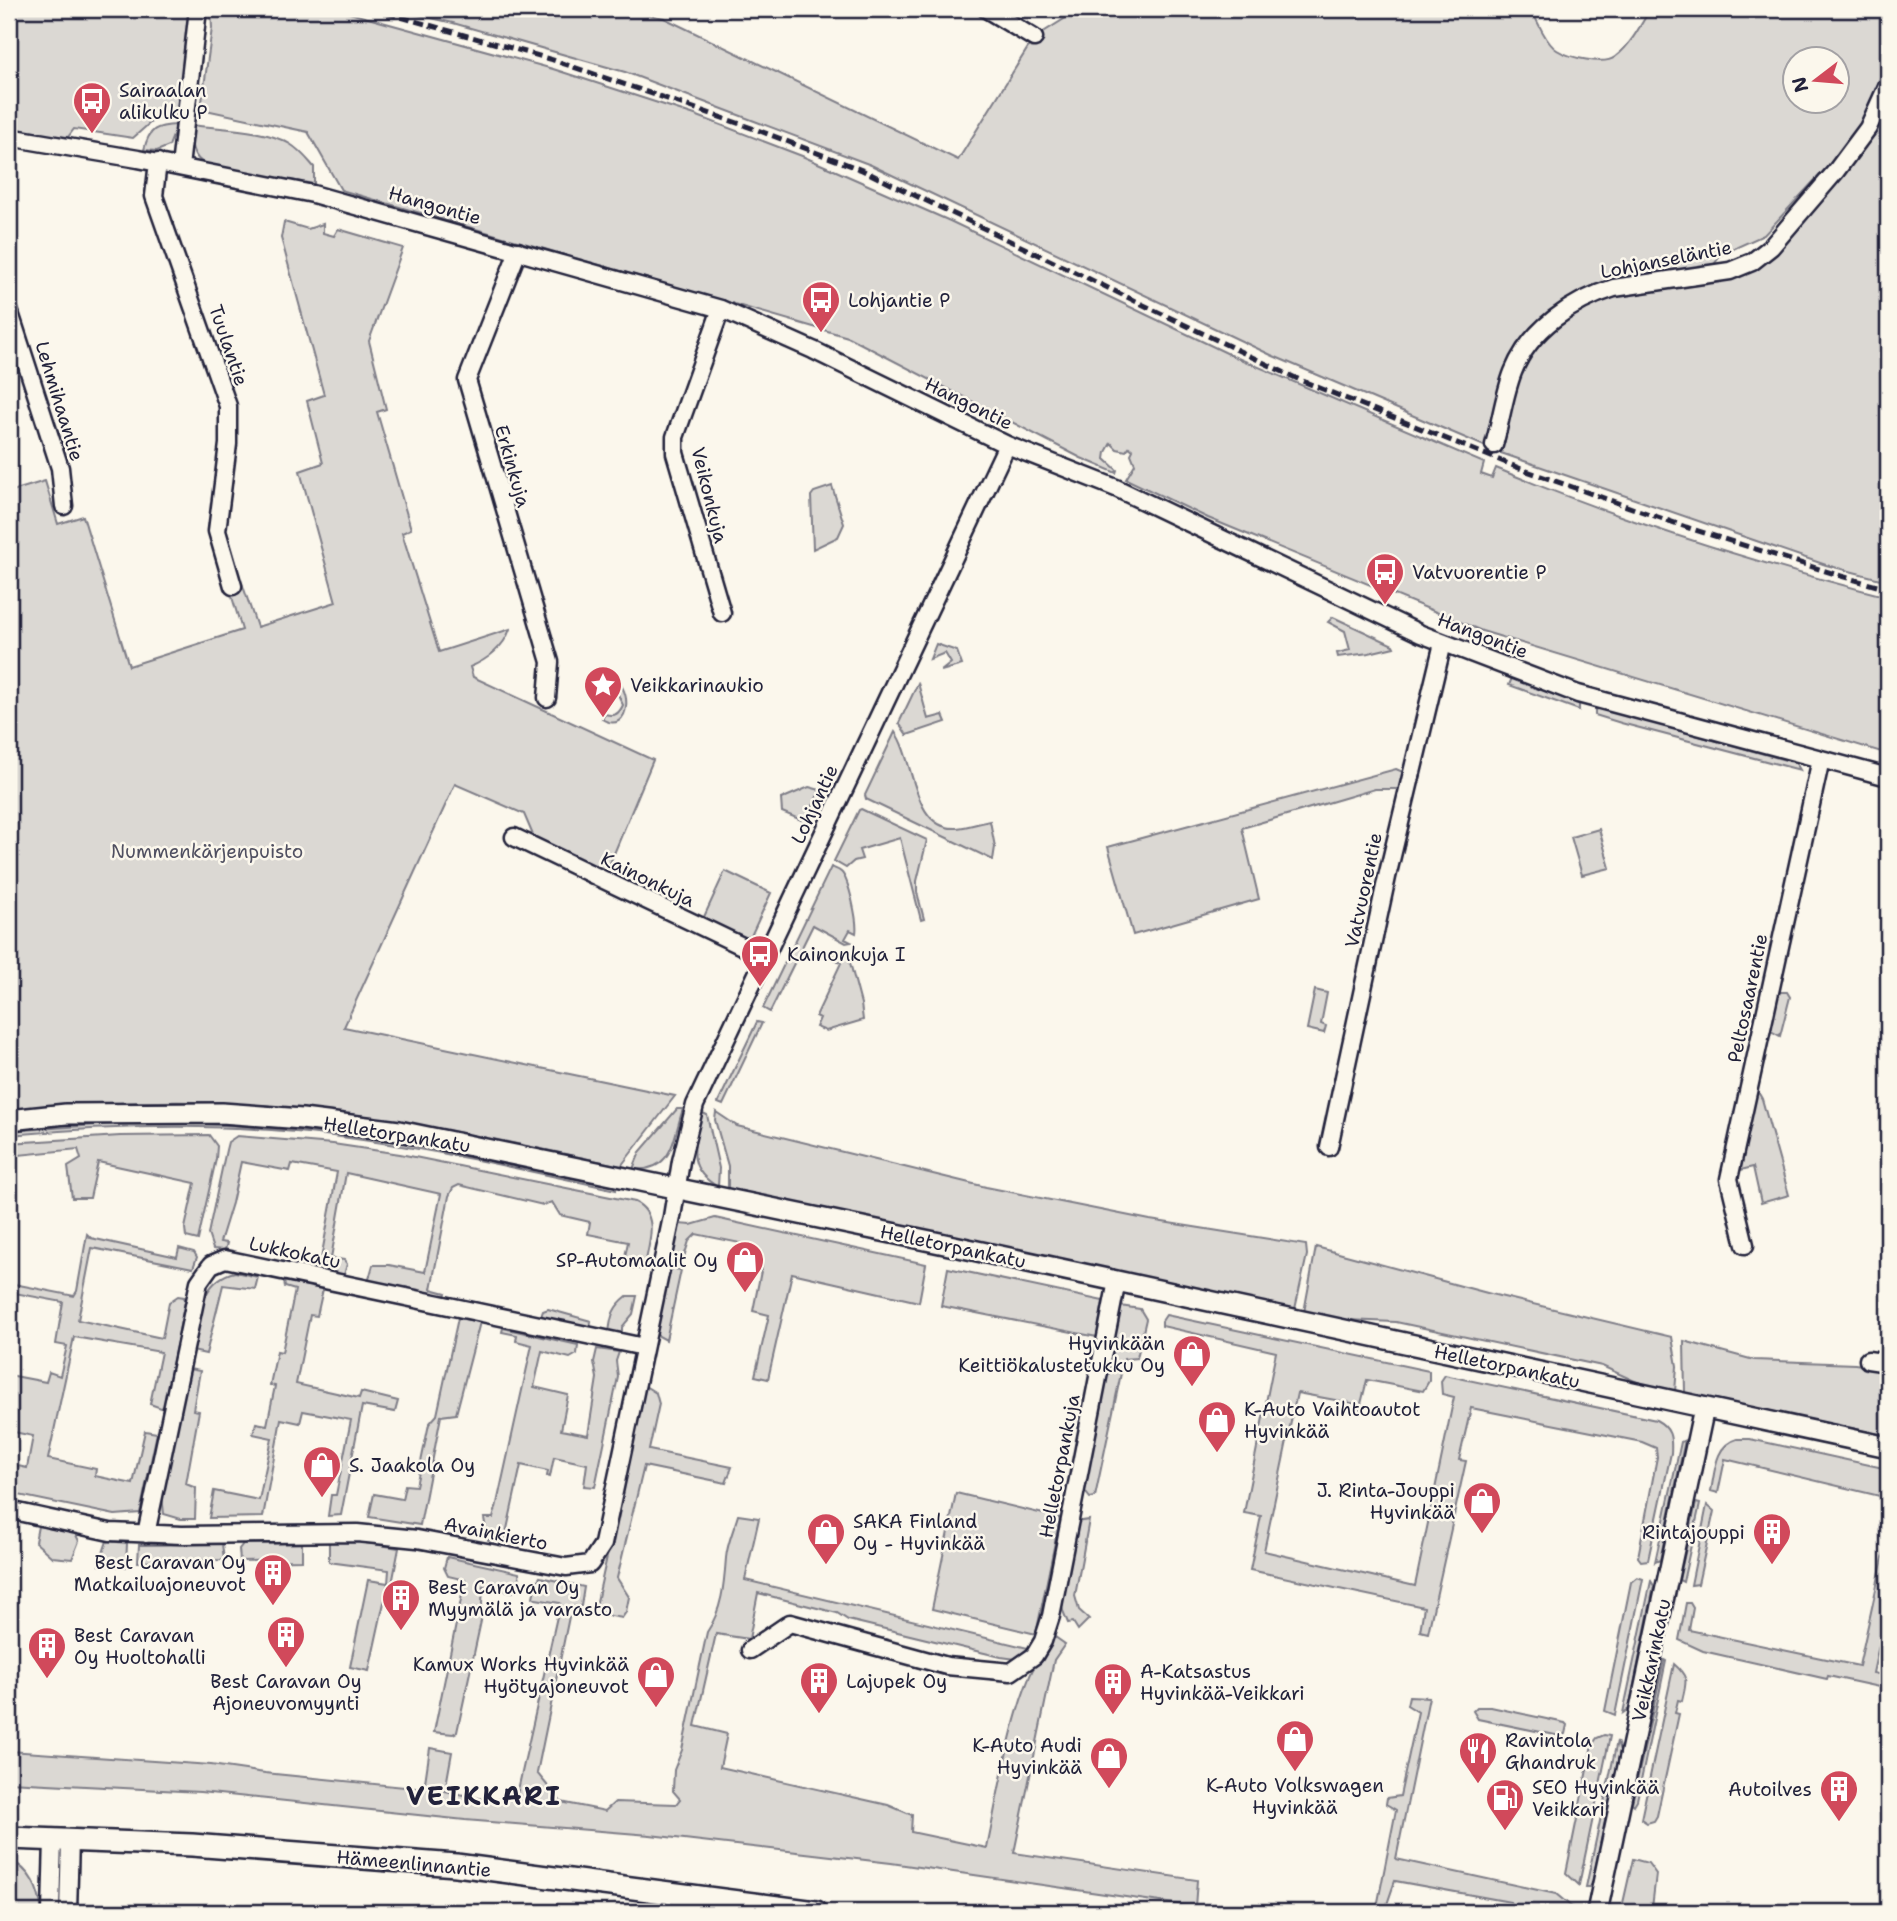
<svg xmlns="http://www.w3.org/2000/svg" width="1897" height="1921" font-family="'Shantell Sans',sans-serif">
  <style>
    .green { fill: #dbd8d3; stroke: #7e7d87; stroke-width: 2; fill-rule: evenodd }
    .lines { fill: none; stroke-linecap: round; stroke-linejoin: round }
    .minor-casing { stroke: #22223b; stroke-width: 21 }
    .tertiary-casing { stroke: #22223b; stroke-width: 24 }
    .secondary-casing { stroke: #22223b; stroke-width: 26 }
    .minor { stroke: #fbf7ec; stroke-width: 16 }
    .tertiary { stroke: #fbf7ec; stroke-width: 19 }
    .secondary { stroke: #fbf7ec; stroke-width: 21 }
    .rail { stroke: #22223b; stroke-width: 5; stroke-dasharray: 10 5; stroke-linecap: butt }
    .labels { text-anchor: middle; stroke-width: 5; stroke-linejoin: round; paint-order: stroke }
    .poi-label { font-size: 19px; fill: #22223b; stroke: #fbf7ec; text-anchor: start }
    .street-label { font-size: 19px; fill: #22223b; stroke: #fbf7ec }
    .park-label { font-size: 19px; fill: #505061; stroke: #fbf7ec }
    .district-label { font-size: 26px; font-weight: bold; letter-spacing: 2px; fill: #22223b; stroke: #fbf7ec }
  </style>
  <rect width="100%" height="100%" fill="#fbf7ec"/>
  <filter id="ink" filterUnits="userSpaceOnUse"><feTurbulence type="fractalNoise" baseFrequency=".0143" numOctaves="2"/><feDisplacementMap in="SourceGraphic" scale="14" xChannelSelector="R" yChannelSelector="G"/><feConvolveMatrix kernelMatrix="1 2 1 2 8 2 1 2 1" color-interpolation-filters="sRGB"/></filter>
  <g filter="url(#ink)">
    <path class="green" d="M18 9H191L178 114H160L133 138 74 129 68 137 9 132V69Z
      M211 9H335L553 69 695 115 802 156 950 221 1233 356 1484 463 1481 474 1492 478 1496 468C1622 521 1756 563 1888 597V754L1482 631 1208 518 1126 479 1135 464 1131 454 1133 450 1129 447 1126 451 1117 449 1111 443 1106 452 1105 459 1117 470 1116 473 1081 458 848 337 341 190 308 132 201 109 212 28Z
      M392 9H619L664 18 958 160 1034 38 1080 9H1532C1536 20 1547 44 1557 50 1568 57 1604 66 1615 57 1630 46 1641 25 1650 9H1888L1887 70 1877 98 1854 138 1764 235 1722 254 1711 268C1647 275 1591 276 1541 322 1529 332 1517 344 1511 359 1499 387 1495 419 1489 448L1271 355 871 165 625 72 453 23ZM1796 60H1838V102H1796Z
      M1888 105V581L1826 565 1501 453 1513 395 1526 360 1541 339 1571 314 1596 302 1634 291 1733 275 1768 260 1821 201 1866 143Z
      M177 125 169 146 157 151 144 150C149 128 156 126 177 125Z
      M192 125C220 129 266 129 290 144 300 150 307 159 314 167V184L208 166C190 157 190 143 192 125Z
      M284 222 308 229 323 224V233L334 236 338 229 403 248 369 341 386 409 377 412 411 529 402 533 439 652 510 629C504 647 487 660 470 667L473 677 653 760 606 873 535 840 524 814 455 784 344 1027 675 1096 621 1166C480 1135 339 1105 195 1102 132 1101 71 1105 9 1111V492L45 481 58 524 83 516 129 666 242 630 229 587 242 583 257 627 336 602 300 471 323 463 307 401 324 395 281 238Z
      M832 486 844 524 838 537 813 549 811 496 814 492Z
      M1333 617 1393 645 1394 647 1369 653 1338 657 1337 653 1350 650 1345 631 1328 622Z
      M936 644 957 651 962 665 941 671 951 663 945 653 930 659Z
      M606 675C636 681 631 737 602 719L605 714C614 717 619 714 623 705L614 686 608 681H602L598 676Z
      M1512 678 1579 704V710L1509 685Z
      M918 683 928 719 943 715 946 722 907 735 899 723Z
      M1595 707 1796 763 1800 770 1621 723 1595 715Z
      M895 732C915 760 912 831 957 828 968 827 979 823 990 821L995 847 993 860 866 799 865 795Z
      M1396 769 1403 772 1399 789H1375L1242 828 1259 899 1133 935 1108 847Z
      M809 787 820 790 806 822 782 812 781 799Z
      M861 809 927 840 917 881V892L924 919 921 920 900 838 859 850 862 859 854 861 846 868 834 861 859 810Z
      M1599 829 1610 868 1582 875 1571 837Z
      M831 867C835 869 838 869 841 872 849 879 858 922 856 933L850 930 845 939 851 942 846 943 813 925 770 1012 763 1008Z
      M725 871 771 893 751 936 743 938 703 919Z
      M836 950 845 952 848 955 861 1004 863 1020 826 1031 816 1027 820 1018 816 1016 841 963 831 957Z
      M1315 990 1327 993 1321 1024 1326 1026 1324 1033 1307 1029Z
      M1778 992H1787L1790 997 1780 1036 1771 1031Z
      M757 1022 762 1023 723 1105 718 1103Z
      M1757 1090 1762 1099 1789 1195 1761 1203 1753 1167 1741 1170V1165Z
      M677 1109H683C673 1137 674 1173 633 1169L640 1152Z
      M716 1112 737 1126 986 1187 1150 1220 1306 1245 1307 1255 1295 1309 728 1190V1166L715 1120Z
      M703 1113 707 1115 719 1168 718 1187C685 1168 694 1147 701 1116Z
      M142 1122C241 1124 337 1131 434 1148 495 1158 556 1173 616 1186V1190C510 1167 404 1142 296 1132 200 1123 105 1126 9 1135V1131Z
      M209 1135 217 1146 216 1159 198 1240 186 1237 185 1228 195 1183 98 1162 90 1198H72L68 1167 81 1159 78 1149 9 1156V1143L120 1136Z
      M237 1136 333 1144 400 1154 635 1202C661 1215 648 1246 644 1270L623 1266 628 1242 588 1234 590 1222 560 1215 552 1202 543 1205 459 1185 453 1188 449 1196 431 1289 446 1293 445 1297 371 1282 369 1279 373 1265H389L425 1272 441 1194 346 1173 331 1258 344 1260 347 1264 344 1275 307 1268 309 1263 321 1259 337 1172 292 1164 290 1171 241 1162 232 1203 220 1242 227 1243 225 1250 213 1249 208 1234 226 1150 228 1142Z
      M715 1218 926 1264 919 1302 792 1273 768 1379 755 1376 769 1315 753 1311 762 1266 755 1246 696 1234 689 1241 683 1260 670 1256 679 1224 691 1225Z
      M87 1234 91 1238 177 1257 179 1248 194 1252 197 1257 193 1268 92 1248 78 1320 162 1338 169 1302 178 1296 184 1297 185 1301 164 1406 161 1408 150 1404 161 1352 74 1337 48 1459 96 1469 95 1476 133 1484 145 1431 157 1433 140 1513 115 1515 9 1493V1464L27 1468 33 1436 9 1431V1375L46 1382 49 1372 60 1376 67 1346 56 1344 63 1302 9 1292V1283L74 1296 77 1291Z
      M1316 1247 1491 1294 1672 1337 1677 1366 1675 1392 1639 1383 1602 1366 1396 1322 1346 1320 1304 1312Z
      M669 1268 681 1270 666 1340 655 1334Z
      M948 1268 1103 1301 1097 1337 941 1306Z
      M235 1272 258 1277 255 1289 223 1285 206 1354 192 1351C199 1320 199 1280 235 1272Z
      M284 1281 323 1289 317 1316 310 1315 296 1384 359 1398 361 1392 398 1401 395 1412 362 1406 341 1515 328 1516 331 1495H336L351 1420 303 1411 300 1423 281 1419 263 1517 209 1518 214 1491 259 1500 272 1438 253 1434 256 1423 267 1425 275 1386 270 1385 277 1351 282 1352 295 1290 285 1287Z
      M627 1296H637L633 1314 622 1327V1333H609C611 1315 613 1307 627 1296Z
      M1120 1306 1140 1309 1146 1319 1137 1358 1124 1359 1095 1497 1090 1498 1083 1489Z
      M548 1309 591 1321 590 1329 540 1319 543 1311Z
      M1166 1315 1429 1371V1381L1423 1391 1367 1380 1359 1412H1356L1357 1404 1297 1393 1264 1551 1415 1586 1454 1397 1442 1394 1441 1381 1445 1375 1656 1420C1671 1428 1672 1437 1671 1453L1648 1560 1641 1561 1638 1557 1657 1457 1656 1448 1642 1442 1471 1408 1459 1460 1466 1461 1428 1633 1420 1631 1424 1607 1250 1570 1261 1516 1244 1513 1276 1352 1162 1326V1321Z
      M458 1318 480 1322 456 1414 441 1416 420 1525 369 1517 374 1494 402 1499 405 1485 416 1486 429 1424 437 1415Z
      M503 1328 578 1345 577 1354 570 1358 542 1351 534 1387 568 1395 561 1430 588 1435 597 1378 594 1362 597 1349 619 1352 616 1361 618 1377 595 1487 584 1486 587 1464 554 1457 550 1477 547 1476 548 1471 521 1465 504 1543 488 1540 484 1518H493L496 1508 532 1345 516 1341 517 1335 502 1332Z
      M1684 1341 1754 1360 1855 1364 1888 1369V1436L1685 1393Z
      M189 1369 200 1371 193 1410 199 1411 186 1484 196 1488 195 1519H181L164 1514 162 1495Z
      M645 1386 656 1393 659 1404 649 1450 732 1467 726 1483 644 1466 617 1578 629 1597 626 1612 622 1618C612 1616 600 1616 596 1606Z
      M1737 1439H1750L1888 1469V1498L1725 1459 1718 1493 1711 1491C1715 1471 1715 1445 1737 1439Z
      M1685 1440 1660 1560 1655 1562 1681 1442Z
      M956 1493 1060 1518 1036 1634 932 1609Z
      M1696 1503 1700 1504 1683 1582 1679 1580Z
      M1707 1505 1714 1511 1698 1584 1691 1585Z
      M738 1515 759 1518 745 1580 1028 1648 1016 1659 1001 1657 848 1620 837 1613 758 1593 749 1639 716 1634 695 1726 727 1734 720 1767 888 1805 912 1815 911 1832 987 1848C998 1798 1017 1668 1055 1637L1065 1644 1054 1660 1014 1853 1197 1880 1195 1907 891 1863 650 1835 465 1820 200 1792 9 1782 10 1751 211 1765 265 1773 424 1789 430 1748 452 1752 445 1791 488 1800 516 1799 560 1603 536 1599 533 1597 536 1583 540 1577 584 1587 581 1606 571 1607 537 1773 561 1802 605 1811 615 1802 676 1804 680 1799 673 1791 674 1770 682 1750 707 1632C722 1610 724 1585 726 1558 727 1544 734 1529 738 1515Z
      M1089 1520 1075 1596 1079 1610 1089 1619 1078 1630 1073 1622 1068 1623 1063 1611 1062 1602 1076 1522Z
      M38 1526 75 1533 79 1541 72 1559 52 1557 35 1542Z
      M1888 1535V1603L1873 1673 1888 1676V1689L1828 1676 1827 1679 1703 1651 1679 1640 1686 1603H1690L1693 1608 1689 1630 1859 1666Z
      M347 1540 399 1548 392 1584H388L369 1671 350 1667 368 1580 388 1583 389 1570 329 1562V1541Z
      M107 1541 127 1543 126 1567 99 1565Z
      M302 1543V1560L240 1561 239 1549 243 1544Z
      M222 1544 224 1560 138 1562 139 1545Z
      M447 1557 519 1573 520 1582 518 1590 512 1592 483 1586 481 1621 457 1732 453 1734 434 1732 465 1580 448 1576 444 1568Z
      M1637 1577 1643 1579 1615 1715 1605 1711 1631 1582Z
      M1651 1581 1654 1586 1629 1709 1623 1713Z
      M1664 1660 1666 1661 1637 1800 1634 1805 1632 1803Z
      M1674 1664C1690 1678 1686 1682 1682 1701L1678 1700 1675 1713 1679 1714 1657 1816 1654 1821 1647 1823 1641 1819Z
      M1409 1696 1429 1697 1396 1859 1556 1894 1573 1908V1912H1514L1510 1902 1395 1881 1385 1910 1380 1912 1377 1907 1396 1810 1386 1804 1387 1798 1400 1796 1418 1712 1407 1705Z
      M1477 1707H1491L1565 1723 1567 1725 1565 1734 1560 1736 1478 1719 1473 1711Z
      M1604 1735 1610 1736 1579 1885 1566 1873 1592 1745 1597 1738Z
      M1617 1741 1620 1751 1592 1884 1590 1887H1586Z
      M9 1859C31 1870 39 1889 42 1912H16L9 1906Z
      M1633 1859 1648 1863 1656 1874 1652 1908 1670 1912H1621Z"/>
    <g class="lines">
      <defs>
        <path id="minor" d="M986 9 1034 38
          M9 137 138 159 313 194 721 309 813 350 1007 445 1116 488 1421 634 1578 694 1888 777
          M158 162 154 196 228 406V444L217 531 233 586
          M180 167 198 9
          M518 251 467 380 550 662 547 698
          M721 309 675 437V453L722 613
          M9 310 60 468 64 506
          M1494 445C1501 421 1504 395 1513 372 1530 329 1572 301 1614 288L1730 271 1752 262 1771 247 1836 171 1868 128 1888 84
          M514 837 765 957
          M1329 1147 1387 877 1443 643
          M1745 1245 1729 1179 1821 759
          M1868 1360 1888 1363
          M9 1510 110 1532 182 1535 357 1533 417 1539 566 1567 590 1564 603 1544 672 1217 681 1161 695 1105 1007 445
          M146 1534 199 1282 211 1265 225 1259 644 1347
          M750 1650 790 1623 947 1666 1011 1672 1034 1656 1043 1641 1051 1616 1117 1281
          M51 1912 53 1839
          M68 1912 70 1839"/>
        <path id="tertiary" d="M9 1120 66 1114 222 1113 302 1119 399 1131 940 1243 1888 1447
          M1597 1912 1704 1408"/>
        <path id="secondary" d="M9 1838 192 1845 456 1865 816 1912"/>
      </defs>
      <use href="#minor" class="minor-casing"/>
      <use href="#tertiary" class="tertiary-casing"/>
      <use href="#secondary" class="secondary-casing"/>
      <use href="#minor" class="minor"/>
      <use href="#tertiary" class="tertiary"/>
      <use href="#secondary" class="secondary"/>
      <path class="rail" d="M372 9 550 59 755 129 862 170 1300 380 1524 470 1686 527 1841 576 1888 589"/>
    </g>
  </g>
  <defs>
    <symbol id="bus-pin" viewBox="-11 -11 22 30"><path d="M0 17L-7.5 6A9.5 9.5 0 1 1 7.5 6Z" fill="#d1495b" stroke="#fbf7ec"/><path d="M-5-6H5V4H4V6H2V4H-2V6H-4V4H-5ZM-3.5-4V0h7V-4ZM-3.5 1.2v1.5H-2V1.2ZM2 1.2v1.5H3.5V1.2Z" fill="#fff"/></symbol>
    <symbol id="sight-pin" viewBox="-11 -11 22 30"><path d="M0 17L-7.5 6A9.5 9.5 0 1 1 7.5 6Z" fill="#d1495b" stroke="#fbf7ec"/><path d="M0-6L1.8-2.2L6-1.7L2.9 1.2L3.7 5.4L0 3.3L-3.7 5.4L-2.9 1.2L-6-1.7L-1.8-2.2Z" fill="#fff"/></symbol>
    <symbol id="shop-pin" viewBox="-11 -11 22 30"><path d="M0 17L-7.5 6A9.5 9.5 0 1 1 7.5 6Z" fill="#d1495b" stroke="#fbf7ec"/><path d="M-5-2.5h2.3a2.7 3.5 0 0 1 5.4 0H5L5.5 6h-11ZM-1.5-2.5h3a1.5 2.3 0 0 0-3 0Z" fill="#fff"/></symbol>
    <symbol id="building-pin" viewBox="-11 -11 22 30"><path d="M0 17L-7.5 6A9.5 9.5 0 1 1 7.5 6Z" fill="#d1495b" stroke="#fbf7ec"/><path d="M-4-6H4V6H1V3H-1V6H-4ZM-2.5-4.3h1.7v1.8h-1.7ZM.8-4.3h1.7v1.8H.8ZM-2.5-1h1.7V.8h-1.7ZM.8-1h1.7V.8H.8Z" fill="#fff"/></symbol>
    <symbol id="restaurant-pin" viewBox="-11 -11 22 30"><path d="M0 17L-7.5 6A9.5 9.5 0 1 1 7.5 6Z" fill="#d1495b" stroke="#fbf7ec"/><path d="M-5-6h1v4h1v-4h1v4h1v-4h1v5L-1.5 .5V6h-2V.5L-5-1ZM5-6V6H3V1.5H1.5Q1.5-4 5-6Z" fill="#fff"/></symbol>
    <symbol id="fuel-pin" viewBox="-11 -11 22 30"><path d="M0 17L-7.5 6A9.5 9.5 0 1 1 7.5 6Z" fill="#d1495b" stroke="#fbf7ec"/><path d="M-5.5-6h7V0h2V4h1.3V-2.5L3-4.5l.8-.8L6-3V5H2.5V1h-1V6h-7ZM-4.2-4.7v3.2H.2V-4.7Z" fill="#fff"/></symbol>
  </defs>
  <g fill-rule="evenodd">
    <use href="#bus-pin" x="70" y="79" width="44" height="60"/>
    <use href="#bus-pin" x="799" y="278" width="44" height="60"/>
    <use href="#bus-pin" x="1363" y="550" width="44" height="60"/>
    <use href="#sight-pin" x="581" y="663" width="44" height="60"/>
    <use href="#bus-pin" x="738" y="932" width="44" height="60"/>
    <use href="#shop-pin" x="723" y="1238" width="44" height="60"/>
    <use href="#shop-pin" x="1170" y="1332" width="44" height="60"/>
    <use href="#shop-pin" x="1195" y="1398" width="44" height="60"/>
    <use href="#shop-pin" x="300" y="1443" width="44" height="60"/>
    <use href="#shop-pin" x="1460" y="1479" width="44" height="60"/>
    <use href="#shop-pin" x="804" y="1510" width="44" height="60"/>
    <use href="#building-pin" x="1750" y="1510" width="44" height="60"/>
    <use href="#building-pin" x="251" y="1551" width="44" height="60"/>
    <use href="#building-pin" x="379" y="1576" width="44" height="60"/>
    <use href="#building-pin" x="264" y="1613" width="44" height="60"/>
    <use href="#building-pin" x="25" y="1624" width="44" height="60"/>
    <use href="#shop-pin" x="634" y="1653" width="44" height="60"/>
    <use href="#building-pin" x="797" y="1659" width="44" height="60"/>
    <use href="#building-pin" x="1091" y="1660" width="44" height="60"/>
    <use href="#shop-pin" x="1273" y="1717" width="44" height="60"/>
    <use href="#restaurant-pin" x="1456" y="1729" width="44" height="60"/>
    <use href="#shop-pin" x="1087" y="1734" width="44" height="60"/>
    <use href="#building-pin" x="1817" y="1767" width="44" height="60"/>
    <use href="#fuel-pin" x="1483" y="1776" width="44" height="60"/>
  </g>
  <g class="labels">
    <g class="poi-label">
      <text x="119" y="97">Sairaalan<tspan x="119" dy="22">alikulku P</tspan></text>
      <text x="848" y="307">Lohjantie P</text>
      <text x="1412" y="579">Vatvuorentie P</text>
      <text x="630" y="692">Veikkarinaukio</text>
      <text x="787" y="961">Kainonkuja I</text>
      <text x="718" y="1267" text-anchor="end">SP-Automaalit Oy</text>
      <text x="1165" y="1350" text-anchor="end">Hyvinkään<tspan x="1165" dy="22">Keittiökalustetukku Oy</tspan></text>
      <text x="1244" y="1416">K-Auto Vaihtoautot<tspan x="1244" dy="22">Hyvinkää</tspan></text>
      <text x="349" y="1472">S. Jaakola Oy</text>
      <text x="1455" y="1497" text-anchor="end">J. Rinta-Jouppi<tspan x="1455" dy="22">Hyvinkää</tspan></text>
      <text x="853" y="1528">SAKA Finland<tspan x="853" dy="22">Oy - Hyvinkää</tspan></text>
      <text x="1745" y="1539" text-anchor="end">Rintajouppi</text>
      <text x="246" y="1569" text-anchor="end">Best Caravan Oy<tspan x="246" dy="22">Matkailuajoneuvot</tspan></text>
      <text x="428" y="1594">Best Caravan Oy<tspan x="428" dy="22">Myymälä ja varasto</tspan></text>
      <text x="74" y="1642">Best Caravan<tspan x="74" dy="22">Oy Huoltohalli</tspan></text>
      <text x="629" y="1671" text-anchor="end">Kamux Works Hyvinkää<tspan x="629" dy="22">Hyötyajoneuvot</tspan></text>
      <text x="1140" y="1678">A-Katsastus<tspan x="1140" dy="22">Hyvinkää-Veikkari</tspan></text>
      <text x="286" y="1688" text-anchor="middle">Best Caravan Oy<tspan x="286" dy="22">Ajoneuvomyynti</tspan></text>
      <text x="846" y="1688">Lajupek Oy</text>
      <text x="1505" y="1747">Ravintola<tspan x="1505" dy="22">Ghandruk</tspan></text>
      <text x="1082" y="1752" text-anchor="end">K-Auto Audi<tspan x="1082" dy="22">Hyvinkää</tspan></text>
      <text x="1295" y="1792" text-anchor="middle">K-Auto Volkswagen<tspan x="1295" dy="22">Hyvinkää</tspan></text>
      <text x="1532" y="1794">SEO Hyvinkää<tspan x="1532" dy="22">Veikkari</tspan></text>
      <text x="1812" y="1796" text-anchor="end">Autoilves</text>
    </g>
    <g class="street-label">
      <text transform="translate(435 205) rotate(16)" y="7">Hangontie</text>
      <text transform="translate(1666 259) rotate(-11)" y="7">Lohjanseläntie</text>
      <text transform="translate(229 345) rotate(71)" y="7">Tuulantie</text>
      <text transform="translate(60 401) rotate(73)" y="7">Lehmihaantie</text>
      <text transform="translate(969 403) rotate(26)" y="7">Hangontie</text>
      <text transform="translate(513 466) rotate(74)" y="7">Erkinkuja</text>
      <text transform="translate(710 495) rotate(76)" y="7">Veikonkuja</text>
      <text transform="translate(1483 635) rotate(21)" y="7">Hangontie</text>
      <text transform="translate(814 804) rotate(-65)" y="7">Lohjantie</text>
      <text transform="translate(648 879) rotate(26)" y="7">Kainonkuja</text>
      <text transform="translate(1363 890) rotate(-78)" y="7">Vatvuorentie</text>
      <text transform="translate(1747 998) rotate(-78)" y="7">Peltosaarentie</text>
      <text transform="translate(397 1134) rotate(9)" y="7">Helletorpankatu</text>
      <text transform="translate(953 1246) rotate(12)" y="7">Helletorpankatu</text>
      <text transform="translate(295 1252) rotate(12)" y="7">Lukkokatu</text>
      <text transform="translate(1507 1366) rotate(12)" y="7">Helletorpankatu</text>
      <text transform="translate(1059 1466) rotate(-79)" y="7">Helletorpankuja</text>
      <text transform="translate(496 1533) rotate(11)" y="7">Avainkierto</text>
      <text transform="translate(1651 1660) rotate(-78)" y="7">Veikkarinkatu</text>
      <text transform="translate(414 1863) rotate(5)" y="7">Hämeenlinnantie</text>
    </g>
    <g class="park-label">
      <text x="207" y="858">Nummenkärjenpuisto</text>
    </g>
    <g class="district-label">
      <text x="484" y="1805">VEIKKARI</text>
    </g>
  </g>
  <rect width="1897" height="1921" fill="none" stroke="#fbf7ec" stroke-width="35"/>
  <rect x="18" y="18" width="1862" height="1886" fill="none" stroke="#22223b" stroke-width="2.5" filter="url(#ink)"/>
  <g transform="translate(1816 80) rotate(254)"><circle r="33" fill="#fbf7ec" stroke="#a4a2a5" stroke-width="2"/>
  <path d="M0-5L12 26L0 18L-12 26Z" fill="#d1495b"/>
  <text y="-10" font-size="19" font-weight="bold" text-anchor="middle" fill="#22223b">N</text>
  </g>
</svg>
